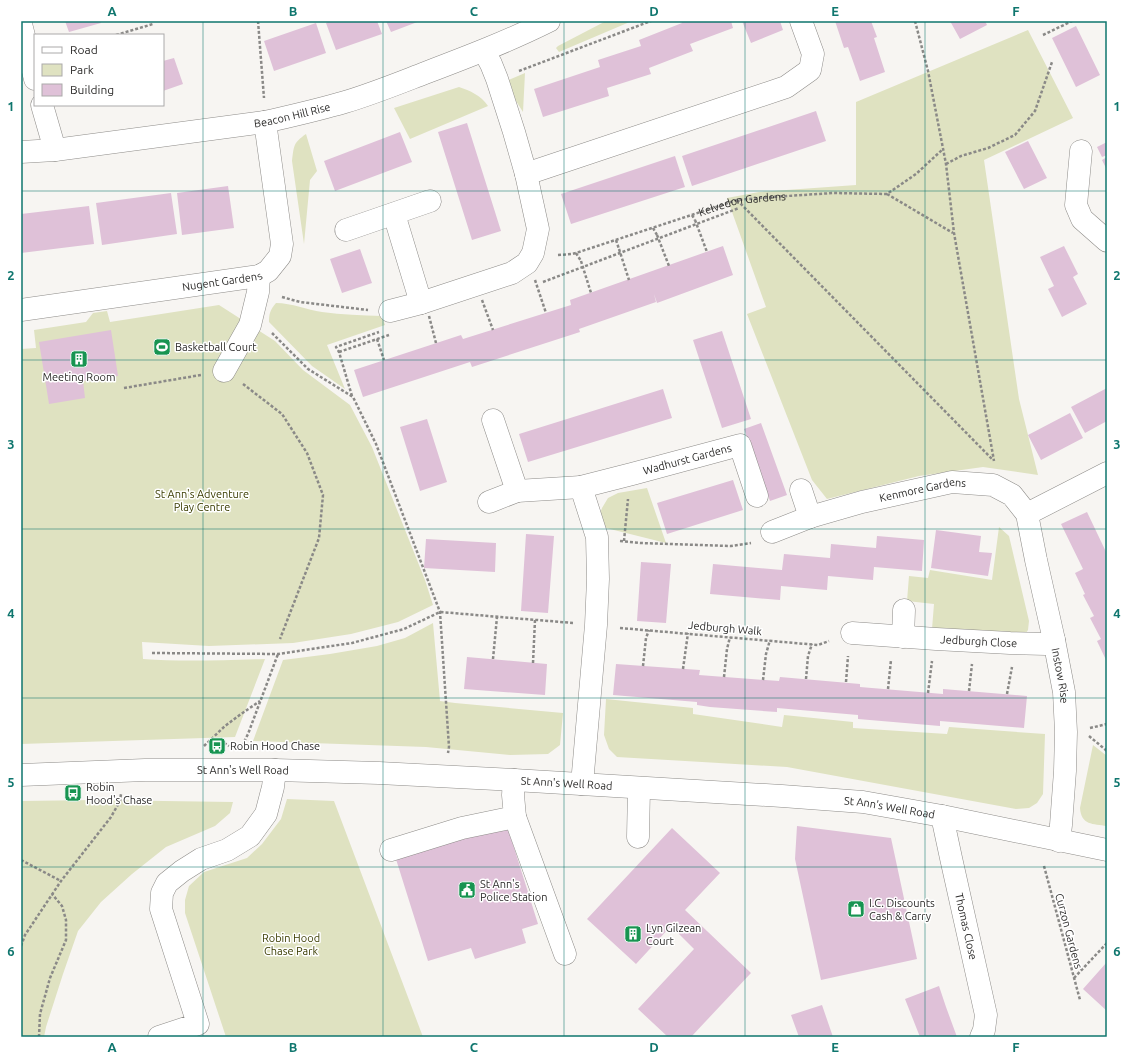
<svg xmlns="http://www.w3.org/2000/svg" width="1128" height="1058" font-family="Ubuntu,sans-serif">
  <style>
    .green { fill: #dfe2c1 }
    .building { fill: #dfc1d8 }
    .lines { fill: none; stroke-linecap: round; stroke-linejoin: round }
    .minor-casing { stroke: #8e8c89; stroke-width: 23 }
    .path { stroke: #8a8987; stroke-width: 2.5; stroke-dasharray: 3 2; stroke-linecap: butt }
    .minor { stroke: #fff; stroke-width: 22 }
    .path-bridge { stroke: #8a8987; stroke-width: 2.5; stroke-dasharray: 3 2; stroke-linecap: butt }
    .grid { fill: none; stroke: #0f766e; stroke-width: 1; stroke-opacity: 0.55 }
    .labels { text-anchor: middle; stroke-width: 3; stroke-linejoin: round; paint-order: stroke }
    .street-label { font-size: 11px; fill: #2c2b2a; stroke: #fff }
    .poi-label { font-size: 11px; fill: #2c2b2a; stroke: #fff; text-anchor: start }
    .park-label { font-size: 11px; fill: #3a3c00; stroke: #fff }
    .neatline { fill: none; stroke: #0f766e; stroke-width: 1.5 }
    .grid-label { font-size: 13px; text-anchor: middle; font-weight: bold; fill: #0f766e }
  </style>
  <rect width="100%" height="100%" fill="#f7f5f2"/>
  <path class="green" d="M606 21H632L559 52 556 48 558 46Z
    M1028 30 1073 118 984 160 1019 399 1038 475 983 467 919 476 827 499 812 480 747 314 766 307 727 198 759 192 856 185V102Z
    M525 73 523 112 507 87 506 81Z
    M459 87C470 91 481 95 488 106L410 139 394 108Z
    M306 134 317 171 310 180 304 244 292 161C294 146 293 143 306 134Z
    M276 303C292 303 307 310 322 312 342 315 362 315 382 316L385 325 327 345 345 389 312 366 269 322C269 314 270 310 276 303Z
    M219 305 275 341 303 370 350 405 372 447 425 580 433 605 398 622 351 634 293 643 209 646 142 642 143 659C183 662 224 660 265 659L235 737 21 744V349L36 348 34 330 86 322 93 313 107 311 110 322Z
    M647 488 666 543 606 528 600 523 599 516 602 508 608 498 618 493Z
    M999 527 1009 536 1029 621 1028 630 1026 633 932 629 934 604 907 601 909 576 928 578 930 570 992 580Z
    M433 623 440 701 455 703 563 713 560 745 548 754 510 755 426 747 253 741 283 660 330 654 377 646 405 638Z
    M606 699 693 708V714L782 727 784 715 853 722V728L947 734 949 727 1045 734 1043 794 1037 803 1029 808 1016 809 787 767 617 757 609 749 604 735Z
    M1093 745 1107 756V826C1093 824 1081 825 1080 808Z
    M287 799 334 801 423 1037H226L185 913V900L189 886 204 872 247 858 262 844 281 819Z
    M95 800 233 802 230 813 215 826 166 847 132 874 101 902 78 931 63 974 46 1027 44 1037H21V801Z"/>
  <path class="building" d="M65 21H100L101 23 69 32Z
    M330 21H377L382 34 336 50 326 23Z
    M386 21H420L391 32Z
    M681 21H731L733 28 690 44 693 51 649 68 651 74 607 88 609 96 543 117 534 89 600 67 598 60 641 46 639 40 682 23Z
    M742 21H780L783 30 751 43Z
    M835 21H871L877 37 874 38 885 72 860 81 848 47 844 48Z
    M950 21H985L987 25 960 39Z
    M316 23 326 53 274 71 264 41Z
    M1076 26 1100 75 1076 87 1052 38Z
    M174 58 183 84 163 91V61Z
    M816 111 826 141 692 186 682 156Z
    M467 123 501 231 472 240 438 132Z
    M400 132 412 162 335 191 324 161Z
    M1028 141 1047 178 1024 189 1005 152Z
    M1107 142V155L1102 157 1097 147Z
    M675 156 685 187 571 224 561 194Z
    M1107 157V170L1102 160Z
    M228 186 234 228 182 235 177 193Z
    M171 193 177 234 102 245 96 203Z
    M89 206 94 244 21 253V214Z
    M723 246 733 275 657 303 654 294 656 302 579 329 580 332 472 367 470 362 363 397 354 370 461 335 463 339 571 305 570 300Z
    M1064 246 1078 274 1073 277 1087 304 1062 317 1048 289 1054 286 1040 257Z
    M360 249 372 283 342 293 330 259Z
    M111 330 118 376 83 381 85 398 49 404 39 342Z
    M722 331 751 419 722 428 693 340Z
    M1107 388V421L1085 433 1071 407Z
    M663 389 672 418 528 462 519 434Z
    M1070 413 1083 438 1041 460 1028 435Z
    M427 419 447 482 420 491 400 427Z
    M761 423 787 495 770 501 744 429Z
    M733 480 743 510 667 534 657 503Z
    M1087 512 1107 554V557L1106 558 1107 561V662L1097 641 1101 639 1090 618 1094 616 1083 595 1085 594 1075 573 1083 569 1061 524Z
    M936 530 981 536 979 552 992 553 988 576 931 568Z
    M526 534 554 536 548 613 521 611Z
    M877 536 924 540 922 571 874 567 873 580 828 576 827 590 781 586 780 600 710 594 713 564 782 570 784 554 830 558 831 544 876 548Z
    M426 539 496 543 495 572 424 568Z
    M641 562 671 564 666 623 637 621Z
    M467 657 547 664 545 695 464 689Z
    M616 664 700 670 699 675 779 681 780 677 860 684V687L943 694V689L1027 696 1024 728 940 721V726L858 719V715L777 708V712L710 707 697 705V702L613 695Z
    M506 822 538 924 522 929 526 943 475 959 471 948 428 961 395 856Z
    M797 826 891 838 917 959 821 980 795 859Z
    M672 828 720 873 685 910 751 973 691 1037H668L638 1009 694 949 671 926 636 964 587 919Z
    M1107 962V1011L1083 989Z
    M939 986 946 1007 957 1037H920L905 999Z
    M822 1005 833 1037H799L791 1015Z"/>
  <g class="lines">
    <defs>
      <g id="minor">
        <path d="M21 24 35 79"/>
        <path d="M42 105 55 150"/>
        <path d="M1081 151 1076 205 1082 219 1107 241"/>
        <path id="s2" d="M21 152 55 150 265 122C291 116 318 110 345 102 372 94 399 83 425 73 467 57 509 41 549 21"/>
        <path d="M526 174 786 87 810 70 813 54 801 21"/>
        <path d="M394 214 421 303"/>
        <path d="M346 230 430 201"/>
        <path id="s3" d="M21 310 259 276 268 271 280 256 282 244 265 122"/>
        <path d="M390 311 421 303 512 273 527 263 533 253 538 229 526 174 514 132 497 79 491 64 484 51"/>
        <path d="M224 371 250 325 258 292 259 276"/>
        <path d="M493 420 517 491 581 487"/>
        <path d="M801 490 810 517"/>
        <path d="M489 502 517 491"/>
        <path d="M1027 514 1107 473"/>
        <path id="s4" d="M772 532 810 517 862 502 952 482 993 485 1012 495 1027 514 1036 560 1054 640 1064 692 1066 732 1065 771 1061 825 1059 841"/>
        <path id="s5" d="M852 633 936 639 1010 643 1046 644 1054 640"/>
        <path d="M903 637 904 610"/>
        <path id="s6" d="M21 775 145 770H275L379 773 514 780 782 796 863 802 942 816 1107 850"/>
        <path id="s7" d="M582 784 596 625 598 579 597 537 581 487 632 474 740 445 757 496"/>
        <path id="s8" d="M942 816 951 858 986 1015 984 1030 981 1037"/>
        <path d="M515 817 565 954"/>
        <path d="M638 837 639 788"/>
        <path d="M391 850 462 828 515 817 513 795 514 780"/>
        <path d="M159 1037 198 1024 161 909 162 893 167 883 182 871 201 859 227 850 250 836 266 814 273 787 275 770"/>
      </g>
    </defs>
    <use href="#minor" class="minor-casing"/>
    <g class="path">
      <path d="M258 21 264 98"/>
      <path d="M915 21 928 71 946 164 954 233 994 461"/>
      <path d="M116 35 153 24"/>
      <path d="M1043 35 1072 21"/>
      <path d="M519 71 651 21"/>
      <path d="M946 164 961 156 988 148 1015 135 1035 111 1052 62"/>
      <path d="M887 194 953 233"/>
      <path d="M737 200 993 460"/>
      <path d="M692 215 695 220"/>
      <path d="M653 228 657 235"/>
      <path d="M616 240 619 249"/>
      <path d="M576 253 581 261"/>
      <path id="s1" d="M558 255 572 254 576 253 737 200 772 197 833 193 887 194 916 174 943 149"/>
      <path d="M543 282 739 208"/>
      <path d="M282 297 300 302 368 310"/>
      <path d="M272 333 308 369 353 397 376 444 440 612 449 747 448 753"/>
      <path d="M339 352 389 335"/>
      <path d="M243 384 282 414 307 453 323 495 319 538 280 639"/>
      <path d="M124 388 201 375"/>
      <path d="M352 396 339 352 336 347 379 332"/>
      <path d="M620 541 641 543 731 546 751 543"/>
      <path d="M624 541 628 499"/>
      <path d="M620 628 818 645 829 641"/>
      <path d="M152 653 278 654 352 643 404 629 440 612 573 623"/>
      <path d="M493 659 497 617"/>
      <path d="M533 663 535 620"/>
      <path d="M643 666 646 638 649 630"/>
      <path d="M683 669 688 633"/>
      <path d="M724 677 727 649 730 637"/>
      <path d="M806 679 808 656 812 644"/>
      <path d="M763 680 766 654 770 640"/>
      <path d="M846 682 848 656"/>
      <path d="M888 689 891 660"/>
      <path d="M969 691 972 664"/>
      <path d="M928 693 932 661"/>
      <path d="M1007 694 1012 667"/>
      <path d="M1090 728 1107 724"/>
      <path d="M1089 736 1107 751"/>
      <path d="M209 742C216 742 223 741 229 746"/>
      <path d="M204 746 225 726 241 714 260 701"/>
      <path d="M242 746 248 734 278 654"/>
      <path d="M21 860 61 881"/>
      <path d="M1044 866 1080 1000"/>
      <path d="M21 946 25 935 61 881 111 817 120 801 121 794"/>
      <path d="M1074 978 1107 943"/>
      <path d="M39 1037 40 1014 50 978 66 940V920L62 906 52 894"/>
    </g>
    <use href="#minor" class="minor"/>
    <path class="path-bridge" d="M695 220 707 252
      M657 235 669 266
      M619 249 629 280
      M581 261 591 293
      M535 280 546 313
      M482 300 493 330
      M429 316 436 343
      M377 339 384 360"/>
  </g>
  <path class="grid" d="M203 21V1037M383 21V1037M564 21V1037M745 21V1037M925 21V1037M21 191H1107M21 360H1107M21 529H1107M21 698H1107M21 867H1107"/>
  <defs>
    <symbol id="stadium-square" viewBox="-11 -11 22 22"><rect x="-9" y="-9" width="18" height="18" rx="4" fill="#179451" stroke="#fff"/><path d="M0-5a6.5 5 0 1 0 0 10a6.5 5 0 1 0 0-10ZM-3.5-1.8h7v3.6h-7Z" fill="#fff"/></symbol>
    <symbol id="building-square" viewBox="-11 -11 22 22"><rect x="-9" y="-9" width="18" height="18" rx="4" fill="#179451" stroke="#fff"/><path d="M-4-6H4V6H1V3H-1V6H-4ZM-2.5-4.3h1.7v1.8h-1.7ZM.8-4.3h1.7v1.8H.8ZM-2.5-1h1.7V.8h-1.7ZM.8-1h1.7V.8H.8Z" fill="#fff"/></symbol>
    <symbol id="bus-square" viewBox="-11 -11 22 22"><rect x="-9" y="-9" width="18" height="18" rx="4" fill="#179451" stroke="#fff"/><path d="M-5-6H5V4H4V6H2V4H-2V6H-4V4H-5ZM-3.5-4V0h7V-4ZM-3.5 1.2v1.5H-2V1.2ZM2 1.2v1.5H3.5V1.2Z" fill="#fff"/></symbol>
    <symbol id="civic-square" viewBox="-11 -11 22 22"><rect x="-9" y="-9" width="18" height="18" rx="4" fill="#179451" stroke="#fff"/><path d="M-.6-6.5H3V-4.5H.6V-3L4-1V1h2V6H-6V1h2V-1L-.6-3ZM-1.2 2.5V6h2.4V2.5Z" fill="#fff"/></symbol>
    <symbol id="shop-square" viewBox="-11 -11 22 22"><rect x="-9" y="-9" width="18" height="18" rx="4" fill="#179451" stroke="#fff"/><path d="M-5-2.5h2.3a2.7 3.5 0 0 1 5.4 0H5L5.5 6h-11ZM-1.5-2.5h3a1.5 2.3 0 0 0-3 0Z" fill="#fff"/></symbol>
  </defs>
  <g fill-rule="evenodd">
    <use href="#stadium-square" x="152" y="337" width="20" height="20"/>
    <use href="#building-square" x="69" y="349" width="20" height="20"/>
    <use href="#bus-square" x="207" y="736" width="20" height="20"/>
    <use href="#bus-square" x="63" y="783" width="20" height="20"/>
    <use href="#civic-square" x="457" y="880" width="20" height="20"/>
    <use href="#shop-square" x="846" y="899" width="20" height="20"/>
    <use href="#building-square" x="623" y="924" width="20" height="20"/>
  </g>
  <g class="labels">
    <g class="street-label">
      <text dy="4" stroke="none"><textPath href="#s2" startOffset="274">Beacon Hill Rise</textPath></text>
      <text dy="4" stroke="none"><textPath href="#s1" startOffset="192">Kelvedon Gardens</textPath></text>
      <text dy="4" stroke="none"><textPath href="#s3" startOffset="203">Nugent Gardens</textPath></text>
      <text dy="4" stroke="none"><textPath href="#s7" startOffset="410">Wadhurst Gardens</textPath></text>
      <text dy="4" stroke="none"><textPath href="#s4" startOffset="157">Kenmore Gardens</textPath></text>
      <text transform="translate(725 628) rotate(5)" y="4">Jedburgh Walk</text>
      <text dy="4" stroke="none"><textPath href="#s5" startOffset="127">Jedburgh Close</textPath></text>
      <text dy="4" stroke="none"><textPath href="#s4" startOffset="439">Instow Rise</textPath></text>
      <text dy="4" stroke="none"><textPath href="#s6" startOffset="222">St Ann's Well Road</textPath></text>
      <text dy="4" stroke="none"><textPath href="#s6" startOffset="546">St Ann's Well Road</textPath></text>
      <text dy="4" stroke="none"><textPath href="#s6" startOffset="870">St Ann's Well Road</textPath></text>
      <text dy="4" stroke="none"><textPath href="#s8" startOffset="113">Thomas Close</textPath></text>
      <text transform="translate(1069 931) rotate(75)" y="4">Curzon Gardens</text>
    </g>
    <g class="poi-label">
      <text x="175" y="351">Basketball Court</text>
      <text x="79" y="381" text-anchor="middle">Meeting Room</text>
      <text x="230" y="750">Robin Hood Chase</text>
      <text x="86" y="791">Robin<tspan x="86" dy="13">Hood's Chase</tspan></text>
      <text x="480" y="888">St Ann's<tspan x="480" dy="13">Police Station</tspan></text>
      <text x="869" y="907">I.C. Discounts<tspan x="869" dy="13">Cash &amp; Carry</tspan></text>
      <text x="646" y="932">Lyn Gilzean<tspan x="646" dy="13">Court</tspan></text>
    </g>
    <g class="park-label">
      <text x="202" y="498">St Ann's Adventure<tspan x="202" dy="13">Play Centre</tspan></text>
      <text x="291" y="942">Robin Hood<tspan x="291" dy="13">Chase Park</tspan></text>
    </g>
  </g>
  <rect width="1128" height="1058" fill="none" stroke="#ffffff" stroke-width="44"/>
  <rect x="34" y="34" width="130" height="72" fill="#ffffff" stroke="#abaaaa"/>
  <rect x="42" y="47" width="20" height="6" fill="#ffffff" stroke="#abaaaa"/>
  <text x="70" y="54" font-size="12" fill="#2c2b2a">Road</text>
  <rect x="42" y="64" width="20" height="12" fill="#dfe2c1" stroke="#abaaaa"/>
  <text x="70" y="74" font-size="12" fill="#2c2b2a">Park</text>
  <rect x="42" y="84" width="20" height="12" fill="#dfc1d8" stroke="#abaaaa"/>
  <text x="70" y="94" font-size="12" fill="#2c2b2a">Building</text>
  <rect x="22" y="22" width="1084" height="1014" class="neatline"/>
  <g class="grid-label">
    <text x="112" y="16">A</text>
    <text x="293" y="16">B</text>
    <text x="474" y="16">C</text>
    <text x="654" y="16">D</text>
    <text x="835" y="16">E</text>
    <text x="1016" y="16">F</text>
    <text x="11" y="111">1</text>
    <text x="1117" y="111">1</text>
    <text x="11" y="280">2</text>
    <text x="1117" y="280">2</text>
    <text x="11" y="449">3</text>
    <text x="1117" y="449">3</text>
    <text x="11" y="618">4</text>
    <text x="1117" y="618">4</text>
    <text x="11" y="787">5</text>
    <text x="1117" y="787">5</text>
    <text x="11" y="956">6</text>
    <text x="1117" y="956">6</text>
    <text x="112" y="1052">A</text>
    <text x="293" y="1052">B</text>
    <text x="474" y="1052">C</text>
    <text x="654" y="1052">D</text>
    <text x="835" y="1052">E</text>
    <text x="1016" y="1052">F</text>
  </g>
</svg>
